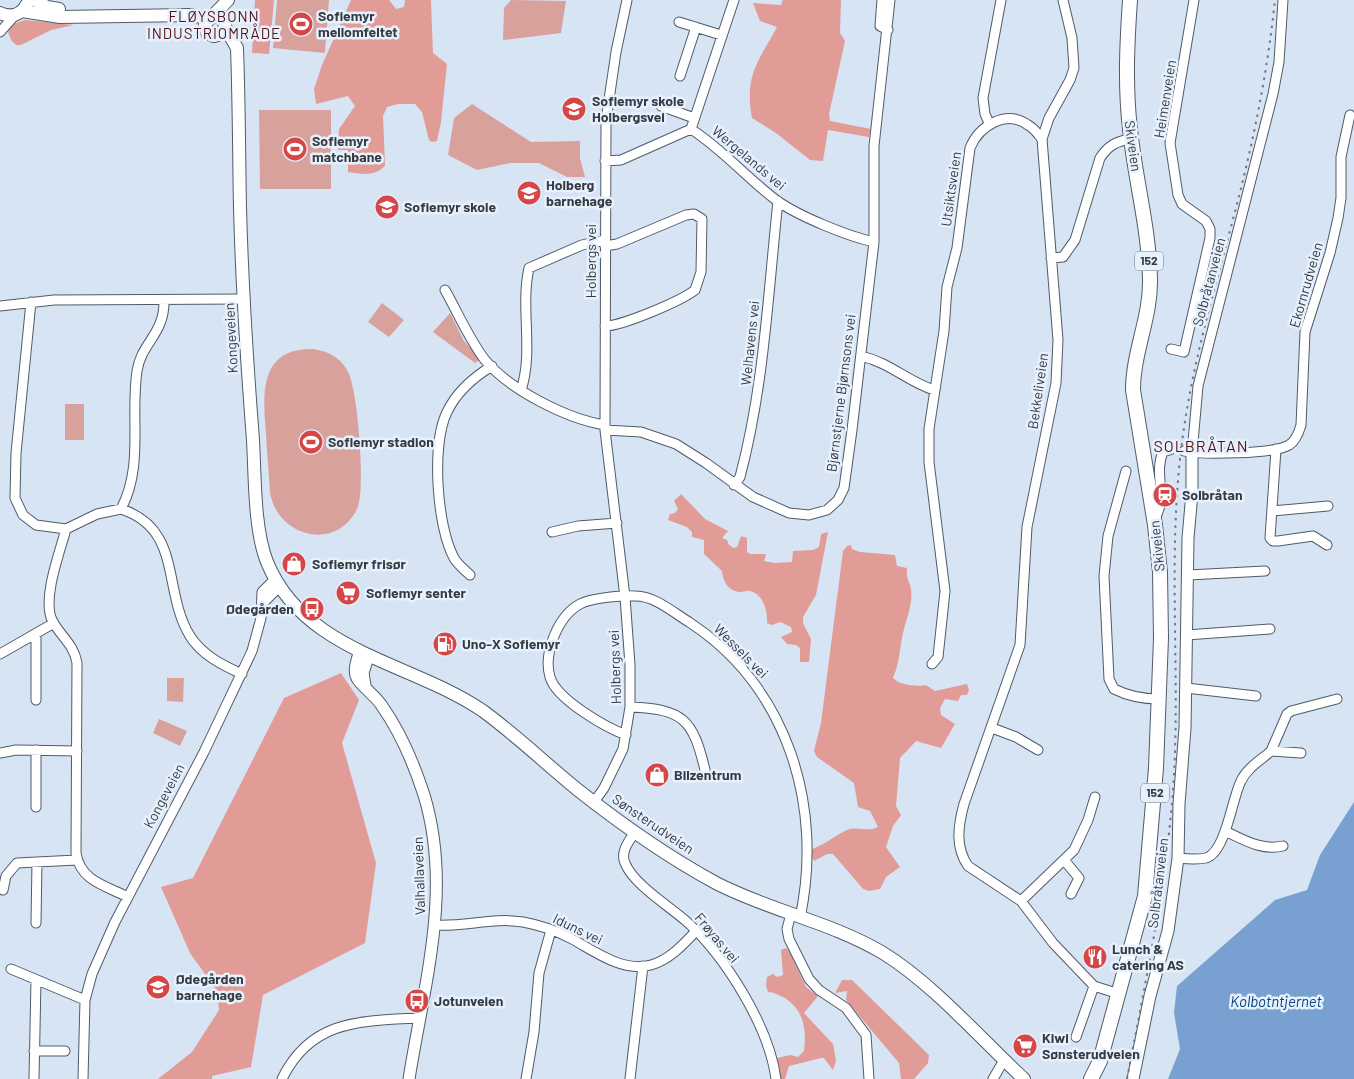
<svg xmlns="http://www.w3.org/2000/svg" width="1354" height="1079" font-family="Barlow,sans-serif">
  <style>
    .green { fill: #d9a19c }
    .forest { fill: #e29c97 }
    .water { fill: #78a1d1 }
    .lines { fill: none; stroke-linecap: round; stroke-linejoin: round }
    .minor-casing { stroke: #505b68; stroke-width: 11 }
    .tertiary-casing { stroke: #505b68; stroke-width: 13 }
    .secondary-casing { stroke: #505b68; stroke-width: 14 }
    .primary-casing { stroke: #505b68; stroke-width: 16 }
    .minor { stroke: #fff; stroke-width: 9 }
    .tertiary { stroke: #fff; stroke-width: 11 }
    .secondary { stroke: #fff; stroke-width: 12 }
    .primary { stroke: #fff; stroke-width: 14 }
    .rail { stroke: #6f7781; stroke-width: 2; stroke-dasharray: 2.5 5; stroke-linecap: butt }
    .labels { text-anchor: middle; stroke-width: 5; stroke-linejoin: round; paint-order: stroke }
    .shield { fill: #e7f1fe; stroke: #6b727a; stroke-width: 1 }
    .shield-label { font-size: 12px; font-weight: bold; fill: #363b41 }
    .poi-label { font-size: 14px; font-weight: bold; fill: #363b41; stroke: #e7f1fe; text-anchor: start }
    .street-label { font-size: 14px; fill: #363b41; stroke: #e7f1fe }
    .neighbourhood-label { font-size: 15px; letter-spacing: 1px; fill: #561113; stroke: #e7f1fe }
    .water-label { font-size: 15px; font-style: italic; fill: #05437e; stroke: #e7f1fe }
    .quarter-label { font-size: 16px; letter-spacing: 1px; fill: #561113; stroke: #e7f1fe }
  </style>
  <rect width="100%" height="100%" fill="#d7e4f4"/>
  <path class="green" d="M277 0H329L325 53 273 48Z
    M511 0 566 1 561 33 503 40 504 8Z
    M472 104 531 142 580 141V158L585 177H567L539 163H510L477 170 448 155 454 118Z
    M259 110H331V189H260Z
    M382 303 404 320 389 337 368 322Z
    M450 313 464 341 481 359 475 363 433 332Z
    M313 349C327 351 340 357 347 370 358 386 366 492 357 509 336 552 278 537 270 493 269 474 267 454 266 435 263 395 258 348 313 349Z
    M65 404H84V440H65Z
    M167 678H184L183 702 167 701Z
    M159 719 187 731 180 746 153 733Z"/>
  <path class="forest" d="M255 0H274L269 54 252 53Z
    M351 0H389L396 9 404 7 405 0H431L433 53 447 64 441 122 437 141 432 142 429 140 422 112 415 104H398L387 107 383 116 385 166C374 177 362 174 348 172V150H338L339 129 355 106 348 96 316 104 314 89 322 65Z
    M783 0H841L840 33 845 41 829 114 830 121 871 129 869 137 828 130 823 161 810 160 776 133 752 118C744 76 758 62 777 27L760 21 753 3 781 5Z
    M25 20 74 25 51 30 21 45H16L11 40 8 32 13 24Z
    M681 494 705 519 728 531 722 538 727 540 729 545 734 548 737 547 741 536 747 538V552L750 554H766L764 561 775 563 792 562 793 551 813 550 819 547 821 534 828 532 816 595 803 617V623L811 639 809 662H800V648L796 645 787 644 781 637 792 632 791 627 780 622 772 625 767 623C768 611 763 593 749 591 748 590 742 592 741 592 729 592 723 582 722 571L704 554V540L692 537V532L687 527 668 520 670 514 675 513 678 509 674 501Z
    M851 545 852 549 860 552 895 555 897 566 907 568C906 581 910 581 911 590 913 603 907 617 904 629 899 647 901 659 893 678 899 685 917 687 926 685L935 691 967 684 969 690 967 695H961L958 701 945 699 940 708 941 715 955 724 941 748 916 741 900 758 896 806 901 815 893 826 886 847 900 867 886 877 880 889 869 891 863 889 833 854H827L814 861 810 853 812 849C825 845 841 831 850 829 859 827 870 832 878 827L870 811 858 807 854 783 817 757 814 751 821 723 843 551 847 546Z
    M341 673 359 700 342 743 376 863 365 943 263 995 251 1067 212 1076V1079H158L192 1052 219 1010 217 991 190 953 161 887 193 878 284 698Z
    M785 948 789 950 806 987 818 996 804 1013 833 1044 836 1061 833 1070 824 1058H821L789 1066 785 1079H780L777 1058 790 1055 798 1057 804 1051C807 1029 803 1008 783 997 778 995 774 992 768 992L766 986 767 977 773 974 777 977 783 975 781 950Z
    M842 980H852L929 1055 928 1063 914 1079H901L899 1063 846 1000 847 991 835 993Z"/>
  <path class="water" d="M1354 802V1079H1168L1180 1049 1174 1013 1177 986 1275 900 1307 890 1320 855Z"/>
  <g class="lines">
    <defs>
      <path id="minor" d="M882 0 880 26 888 30
        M1063 0 1072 38 1074 68 1070 80 1049 118 1042 139 1058 340 1056 383 1027 527 1020 645 964 804C958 826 955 847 968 866L1021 901 1053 943 1094 986 1119 994
        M679 22 721 35
        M0 32 15 15
        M680 76 696 27
        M661 106 694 118
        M989 123 985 114 983 98 1001 0
        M691 129 734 0
        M605 161 621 160 691 129C722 149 747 178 776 200 798 216 847 236 874 242
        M605 246 617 244 686 215 694 214 702 219 701 272 695 290C681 301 622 326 605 326
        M1051 258 1063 257 1075 240 1100 158C1108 146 1116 141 1131 139
        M445 290C458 313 469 339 485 360 510 390 567 419 605 425
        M31 302 16 453 15 498 23 515 36 525 66 529
        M0 306 54 300 245 299
        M1171 349 1184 352 1210 238V229L1206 221 1182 204 1178 195 1170 143 1194 0
        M861 356C891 363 908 382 934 390
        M521 390C534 351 520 308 529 268L582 245 605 240
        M605 430 641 432 676 444 706 463 753 497 789 513 809 515 827 510 838 500 844 488 852 430 874 242V146L890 0
        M1276 449 1270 538 1273 541H1278L1313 536 1327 545
        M1184 451C1201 455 1275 454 1289 445 1296 441 1299 432 1301 425L1305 332 1330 253 1338 218 1341 198V157L1350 115
        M1192 453 1198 386 1273 94 1279 62 1283 0
        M1126 471 1108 536 1104 576 1109 679 1114 689C1128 696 1143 699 1159 699
        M734 485 740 477C764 387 768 294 778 201
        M121 509C183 529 162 591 190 636 202 655 222 665 242 674
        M1272 511 1328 506
        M1154 519C1169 499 1153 474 1163 452L1172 449
        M552 532 578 526 617 523
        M470 575C465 570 458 565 454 558 437 527 431 445 447 412 456 393 474 377 492 366
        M1188 575 1265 571
        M263 603 280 586
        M36 634V700
        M1186 635 1270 629
        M0 654 54 623
        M932 664 938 657 945 591 929 462V429L944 331 947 287 957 248 970 148C979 126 1006 109 1028 125 1034 128 1038 134 1042 139
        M1186 688 1256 696
        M630 707C683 709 693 719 705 770
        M992 728 1016 737 1038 750
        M626 735C605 727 556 699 550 677 543 653 558 616 580 604 591 598 622 595 636 596 655 596 674 613 689 622 787 686 824 805 800 918
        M36 750V807
        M1271 751 1287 714 1291 711 1337 699
        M0 753 16 750 77 751
        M594 802 604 788 623 749 630 707V665L625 597 605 430 606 120 616 52 627 0
        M1225 831C1244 840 1262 851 1283 846
        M635 832C629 841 620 852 625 863 633 884 669 906 686 921 725 956 769 1026 776 1079
        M1178 858C1187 859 1197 860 1206 858 1226 852 1232 798 1241 781 1247 768 1261 760 1271 751L1301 753
        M1064 860 1079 878 1071 894
        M3 890 6 876 17 863 77 860
        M128 897C106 886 80 881 76 853L77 663C74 644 60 636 52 620 42 598 60 552 66 529L97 514 121 509C144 466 130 417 137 371 141 343 165 334 164 300
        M1021 901 1074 850 1088 820 1095 797
        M791 914 787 929 789 939 809 979 819 990 846 1008 866 1035 869 1079
        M36 923 37 862
        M435 925C465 927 493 917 523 922 539 925 555 930 570 938 593 950 622 973 651 965 669 960 683 945 696 931
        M11 969 85 1000
        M1076 1037 1094 986
        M34 1051H65
        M34 1079 36 980
        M83 1079 85 1000 92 974 115 922 204 752 252 651 261 618 262 592 275 579
        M282 1079C311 1019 361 1021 420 1018
        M526 1079 534 1032 539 973 551 930
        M630 1079 643 966
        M993 1079 1004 1060"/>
      <path id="tertiary" d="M359 653C357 661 353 670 357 678 360 685 377 697 382 706 401 733 414 764 424 795 453 890 424 984 409 1079
        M365 685 363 673 368 657
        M1133 1079 1150 996 1168 931 1178 858 1179 804 1185 728 1188 538 1192 493V453"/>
      <path id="secondary" d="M35 0 47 7 59 9
        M22 11 60 17 190 15 208 18
        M0 13C11 18 21 15 27 4
        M214 15 223 19 225 25 223 33 214 36 207 33 205 24 228 0
        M225 27 237 48C239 101 239 155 240 208 242 285 247 363 253 440 255 475 254 530 267 562 304 653 412 662 483 711 516 735 546 764 578 790 621 824 668 857 716 883 770 911 831 922 883 953 932 983 981 1039 1024 1079"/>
      <path id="primary" d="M1091 1079 1100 1061 1145 896 1156 768 1161 638 1160 572 1155 525 1133 390C1133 352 1151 317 1150 279 1149 228 1135 179 1130 129 1125 86 1127 43 1130 0"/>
    </defs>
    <use href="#minor" class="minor-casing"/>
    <use href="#tertiary" class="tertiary-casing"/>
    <use href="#secondary" class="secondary-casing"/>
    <use href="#primary" class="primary-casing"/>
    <use href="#minor" class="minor"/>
    <use href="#tertiary" class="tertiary"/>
    <use href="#secondary" class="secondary"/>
    <use href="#primary" class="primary"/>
    <path class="rail" d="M1127 1079C1146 978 1168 878 1174 775 1180 662 1167 547 1183 435 1194 355 1218 278 1238 200 1255 134 1268 67 1275 0"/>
  </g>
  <defs>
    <symbol id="stadium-disc" viewBox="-11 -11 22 22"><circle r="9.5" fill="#d64647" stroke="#e7f1fe"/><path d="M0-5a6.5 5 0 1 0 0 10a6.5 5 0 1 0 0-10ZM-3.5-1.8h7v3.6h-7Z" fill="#fff"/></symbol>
    <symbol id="school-disc" viewBox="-11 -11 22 22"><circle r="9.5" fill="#d64647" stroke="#e7f1fe"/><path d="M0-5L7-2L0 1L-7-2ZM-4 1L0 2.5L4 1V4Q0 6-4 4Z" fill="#fff"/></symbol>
    <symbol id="station-disc" viewBox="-11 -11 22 22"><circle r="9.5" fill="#d64647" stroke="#e7f1fe"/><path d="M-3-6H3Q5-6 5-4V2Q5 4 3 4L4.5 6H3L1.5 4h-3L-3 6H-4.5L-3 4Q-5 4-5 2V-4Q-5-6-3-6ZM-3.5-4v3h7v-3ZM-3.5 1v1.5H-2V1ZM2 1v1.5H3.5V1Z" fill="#fff"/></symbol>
    <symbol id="shop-disc" viewBox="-11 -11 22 22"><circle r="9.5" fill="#d64647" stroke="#e7f1fe"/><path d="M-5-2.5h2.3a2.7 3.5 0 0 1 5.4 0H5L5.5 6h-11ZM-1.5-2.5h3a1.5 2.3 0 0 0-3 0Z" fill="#fff"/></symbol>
    <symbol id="supermarket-disc" viewBox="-11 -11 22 22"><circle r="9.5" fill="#d64647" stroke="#e7f1fe"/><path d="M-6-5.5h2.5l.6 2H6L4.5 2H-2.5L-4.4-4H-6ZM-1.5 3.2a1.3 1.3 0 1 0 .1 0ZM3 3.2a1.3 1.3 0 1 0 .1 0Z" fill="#fff"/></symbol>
    <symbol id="bus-disc" viewBox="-11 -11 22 22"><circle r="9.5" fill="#d64647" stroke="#e7f1fe"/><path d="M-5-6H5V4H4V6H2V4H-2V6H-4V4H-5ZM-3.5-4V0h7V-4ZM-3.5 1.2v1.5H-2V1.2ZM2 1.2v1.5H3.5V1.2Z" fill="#fff"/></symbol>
    <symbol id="fuel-disc" viewBox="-11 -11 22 22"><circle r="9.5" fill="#d64647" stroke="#e7f1fe"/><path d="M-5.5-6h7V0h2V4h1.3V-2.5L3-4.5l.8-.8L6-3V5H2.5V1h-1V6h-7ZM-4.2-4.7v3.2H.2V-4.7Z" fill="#fff"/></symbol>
    <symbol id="restaurant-disc" viewBox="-11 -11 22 22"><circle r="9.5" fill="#d64647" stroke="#e7f1fe"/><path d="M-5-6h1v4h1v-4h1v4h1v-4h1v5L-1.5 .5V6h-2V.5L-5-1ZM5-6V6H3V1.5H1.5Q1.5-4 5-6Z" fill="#fff"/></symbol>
  </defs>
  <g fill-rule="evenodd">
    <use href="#stadium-disc" x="287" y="10" width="28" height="28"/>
    <use href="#school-disc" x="560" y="95" width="28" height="28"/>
    <use href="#stadium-disc" x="281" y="135" width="28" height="28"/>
    <use href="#school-disc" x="515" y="179" width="28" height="28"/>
    <use href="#school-disc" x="373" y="193" width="28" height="28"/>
    <use href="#stadium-disc" x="297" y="428" width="28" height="28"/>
    <use href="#station-disc" x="1151" y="481" width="28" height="28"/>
    <use href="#shop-disc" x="280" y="550" width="28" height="28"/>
    <use href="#supermarket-disc" x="334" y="579" width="28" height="28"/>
    <use href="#bus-disc" x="298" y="595" width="28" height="28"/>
    <use href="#fuel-disc" x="431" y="630" width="28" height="28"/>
    <use href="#shop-disc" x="643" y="761" width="28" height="28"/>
    <use href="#restaurant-disc" x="1081" y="943" width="28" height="28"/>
    <use href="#school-disc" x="144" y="973" width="28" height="28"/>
    <use href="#bus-disc" x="403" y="987" width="28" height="28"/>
    <use href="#supermarket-disc" x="1011" y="1032" width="28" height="28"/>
  </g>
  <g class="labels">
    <g class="shield">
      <rect x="1135" y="251.5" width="28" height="19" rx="4"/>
      <rect x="1141" y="783.5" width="28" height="19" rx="4"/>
    </g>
    <g class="shield-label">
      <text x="1149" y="265">152</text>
      <text x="1155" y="797">152</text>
    </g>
    <g class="poi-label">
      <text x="318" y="21">Sofiemyr<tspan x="318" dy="16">mellomfeltet</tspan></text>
      <text x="592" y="106">Sofiemyr skole<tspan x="592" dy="16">Holbergsvei</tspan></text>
      <text x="312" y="146">Sofiemyr<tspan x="312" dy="16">matchbane</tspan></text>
      <text x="546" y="190">Holberg<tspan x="546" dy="16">barnehage</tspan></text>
      <text x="404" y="212">Sofiemyr skole</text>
      <text x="328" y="447">Sofiemyr stadion</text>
      <text x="1182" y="500">Solbråtan</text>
      <text x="312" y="569">Sofiemyr frisør</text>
      <text x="366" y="598">Sofiemyr senter</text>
      <text x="294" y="614" text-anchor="end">Ødegården</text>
      <text x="462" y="649">Uno-X Sofiemyr</text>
      <text x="674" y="780">Bilzentrum</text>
      <text x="1112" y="954">Lunch &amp;<tspan x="1112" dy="16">catering AS</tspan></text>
      <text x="176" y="984">Ødegården<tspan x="176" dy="16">barnehage</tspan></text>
      <text x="434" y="1006">Jotunveien</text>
      <text x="1042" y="1043">Kiwi<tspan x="1042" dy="16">Sønsterudveien</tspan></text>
    </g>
    <g class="street-label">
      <text transform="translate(1165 99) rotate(-81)" y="5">Heimenveien</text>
      <text transform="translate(1133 146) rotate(82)" y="5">Skiveien</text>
      <text transform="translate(749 158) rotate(40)" y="5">Wergelands vei</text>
      <text transform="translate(951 189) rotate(-82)" y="5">Utsiktsveien</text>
      <text transform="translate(591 261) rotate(-90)" y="5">Holbergs vei</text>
      <text transform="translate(1209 282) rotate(-75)" y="5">Solbråtanveien</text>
      <text transform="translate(1306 285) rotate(-74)" y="5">Ekornrudveien</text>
      <text transform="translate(231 338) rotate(-93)" y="5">Kongeveien</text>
      <text transform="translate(750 343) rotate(-84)" y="5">Welhavens vei</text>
      <text transform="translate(1038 391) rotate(-82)" y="5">Bekkeliveien</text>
      <text transform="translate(841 393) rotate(-83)" y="5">Bjørnstjerne Bjørnsons vei</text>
      <text transform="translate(1157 546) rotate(-96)" y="5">Skiveien</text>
      <text transform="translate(741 651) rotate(45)" y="5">Wessels vei</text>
      <text transform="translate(615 667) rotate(-92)" y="5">Holbergs vei</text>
      <text transform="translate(164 796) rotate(-62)" y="5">Kongeveien</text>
      <text transform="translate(653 824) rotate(34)" y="5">Sønsterudveien</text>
      <text transform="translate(419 876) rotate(-92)" y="5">Valhallaveien</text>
      <text transform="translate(1158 883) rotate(-83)" y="5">Solbråtanveien</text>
      <text transform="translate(578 929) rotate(26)" y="5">Iduns vei</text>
      <text transform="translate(717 938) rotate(50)" y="5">Frøyas vei</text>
    </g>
    <g class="neighbourhood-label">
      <text x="214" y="22">FLØYSBONN<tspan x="214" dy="17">INDUSTRIOMRÅDE</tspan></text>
    </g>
    <g class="water-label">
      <text x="1276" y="1007">Kolbotntjernet</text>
    </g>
    <g class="quarter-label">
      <text x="1201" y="452">SOLBRÅTAN</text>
    </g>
  </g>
</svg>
